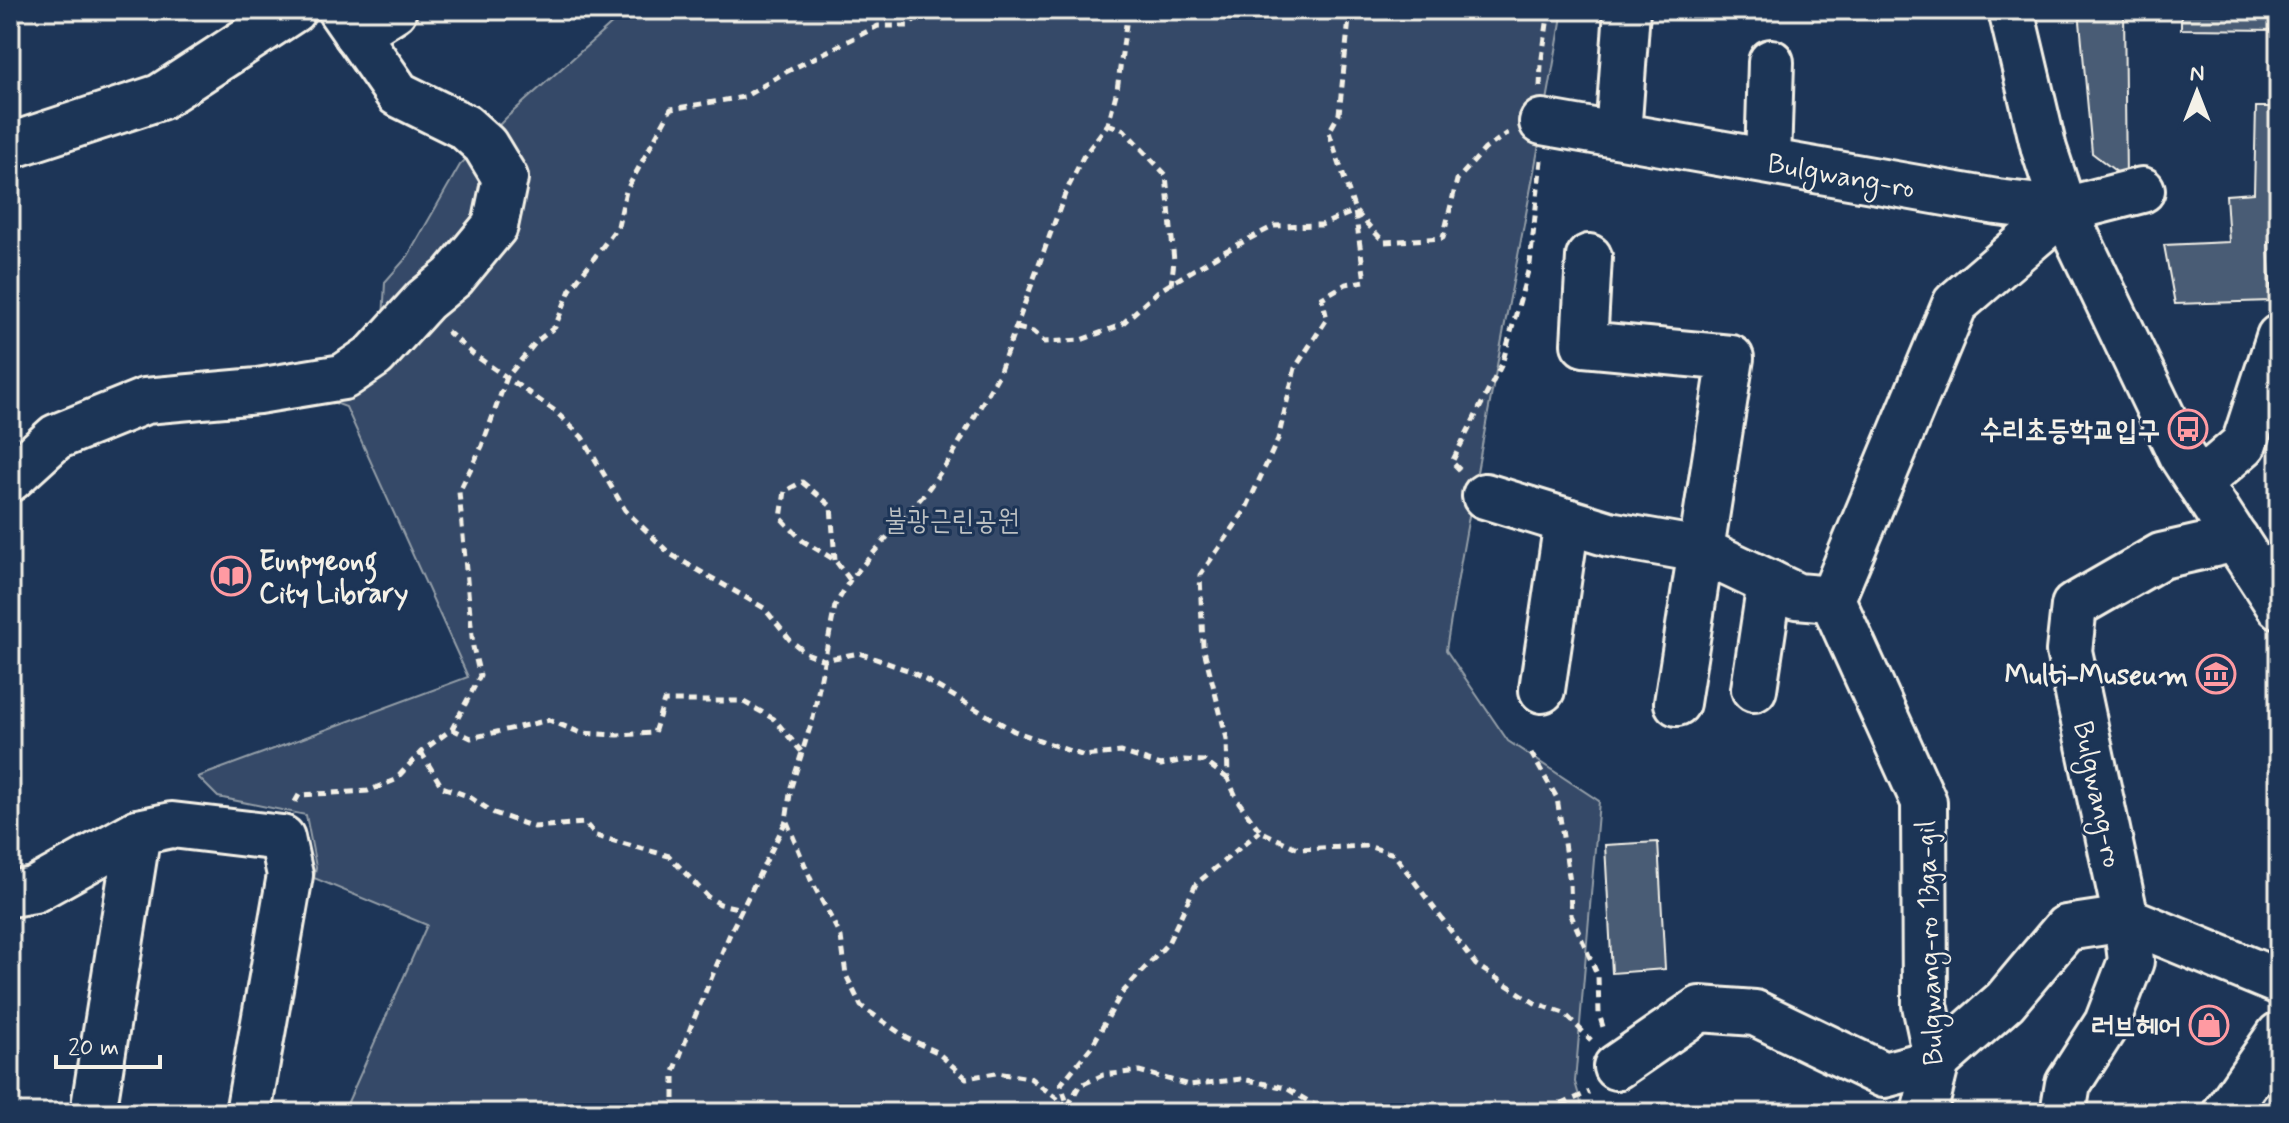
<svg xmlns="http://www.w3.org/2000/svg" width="2289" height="1123" font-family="Mynerve,'Poor Story',sans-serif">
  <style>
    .green { fill: #354a67; stroke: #949ea8; stroke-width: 2 }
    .building { fill: #485b74; stroke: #f4f1e8; stroke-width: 2 }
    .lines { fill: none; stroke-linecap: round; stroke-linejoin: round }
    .minor-casing { stroke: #f4f1e8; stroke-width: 50 }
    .major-casing { stroke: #f4f1e8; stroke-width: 50 }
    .path { stroke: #f4f1e8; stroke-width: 5; stroke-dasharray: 8 6; stroke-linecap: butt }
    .minor { stroke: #1d3557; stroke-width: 44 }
    .major { stroke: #1d3557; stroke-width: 44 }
    .labels { text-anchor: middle; stroke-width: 6; stroke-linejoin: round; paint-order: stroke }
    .street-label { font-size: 28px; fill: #f4f1e8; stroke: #1d3557 }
    .poi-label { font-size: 28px; font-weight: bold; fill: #f4f1e8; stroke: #1d3557; text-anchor: end }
    .park-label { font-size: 28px; fill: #bbbfc1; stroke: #1d3557 }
  </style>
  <rect width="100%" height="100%" fill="#1d3557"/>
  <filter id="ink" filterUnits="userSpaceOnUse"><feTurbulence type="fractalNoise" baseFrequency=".0125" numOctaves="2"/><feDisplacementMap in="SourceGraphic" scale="16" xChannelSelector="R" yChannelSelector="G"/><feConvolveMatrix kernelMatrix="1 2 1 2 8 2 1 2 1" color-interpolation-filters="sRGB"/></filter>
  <g filter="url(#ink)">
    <path class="green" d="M622 10H1563C1527 224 1480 436 1446 650L1508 741 1599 801 1575 1082 1584 1113H343L427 925 314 878 316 867 306 815 218 797 198 777 468 677 346 407 316 396 382 341 385 282 408 256 460 165 507 117 617 19Z"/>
    <path class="building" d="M2079 10H2124L2126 179 2092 153Z
      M2181 10H2279V30L2181 29Z
      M2256 107H2279V242H2268L2271 301 2175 304 2164 245 2229 242 2226 195 2254 193Z
      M1658 842 1665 969 1612 973 1605 845Z"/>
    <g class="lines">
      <defs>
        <g id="minor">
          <path d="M356 34 394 10"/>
          <path id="s1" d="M1542 122 1997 202 2064 210 2142 190"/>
          <path d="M1618 135 1627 10"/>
          <path d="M10 146 160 97 293 10"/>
          <path d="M1768 161 1771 62"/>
          <path d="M1589 257 1584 344 1731 358 1677 703"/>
          <path d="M10 479 56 437 145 401 258 391 343 377 375 355 425 300 453 277 495 226 505 178 485 145 465 127 398 94 340 10"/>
          <path d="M2199 483 2244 444 2279 337"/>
          <path d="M1485 496 1609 534 1700 550 1797 596 1832 599"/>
          <path d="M1832 599 1924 802 1925 1005 1937 1061 1924 1113"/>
          <path d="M1832 599 1955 304 2064 210"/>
          <path d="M1754 689 1770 583"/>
          <path d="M1542 690 1567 521"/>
          <path d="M10 894 34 890 138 832 172 825 282 838 290 875 248 1113"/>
          <path d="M1616 1067 1700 1009 1755 1013 1884 1075 1937 1061 2005 1001 2066 928 2126 919 2279 982"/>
          <path d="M93 1113 138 832"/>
          <path d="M2063 1113 2068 1084 2107 1023 2131 961 2126 919 2069 651 2074 606 2161 556 2236 539"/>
          <path d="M2225 1113 2279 1035"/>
        </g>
        <path id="major" d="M2011 10 2044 149 2064 210 2181 455 2279 606"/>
      </defs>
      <use href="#minor" class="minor-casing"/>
      <use href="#major" class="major-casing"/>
      <path class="path" d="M1350 10 1339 114 1329 132 1355 211 1365 281 1346 284 1322 298 1327 319 1295 368 1278 439 1245 511 1200 575 1203 646 1227 739 1228 779 1238 801 1260 831 1299 849 1367 846 1394 854 1476 965 1535 1003 1564 1013 1591 1040
        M1540 87 1541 65 1549 10
        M1108 124 1124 130 1166 175 1174 261 1171 285
        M1356 212 1384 242 1443 238 1457 180 1485 149 1508 133
        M1017 328 1033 332 1044 342 1081 340 1121 325 1157 292 1220 254 1274 226 1321 225 1355 211
        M447 331 473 354 555 411 582 437 625 510 670 554 764 608 790 640 806 653 824 660 859 653 910 671 1014 731 1084 756 1121 752 1161 765 1184 760 1204 761 1227 778
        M1460 470 1452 462 1502 364 1530 264 1541 160
        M835 560 831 506 802 482 785 491 781 518 803 541 835 560 850 580
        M452 729 471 738 549 720 581 733 618 735 654 733 664 701H742L774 719 801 751
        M421 752 442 787 468 796 494 813 534 827 585 823 596 836 669 856 708 897 720 904 742 909
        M1531 753 1557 798 1570 882 1571 915 1598 976 1599 1014 1604 1030
        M295 802 299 795 368 791 395 780 421 752 452 729 480 676 473 647 459 492 482 446 507 377 537 341 555 327 570 290 618 226 626 191 671 109 744 97 784 73 878 26H908L924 10
        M787 822 811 880 841 937 846 975 861 1006 907 1038 937 1052 966 1078 996 1073 1030 1078 1076 1113
        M1068 1106 1079 1086 1103 1075 1139 1071 1189 1085 1242 1079 1286 1088 1328 1113
        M665 1113 673 1108
        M674 1113V1072L691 1026 732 929 786 821 791 787 813 718 835 606 850 580 926 492 950 459 998 376 1065 194 1083 157 1108 124 1117 90 1128 10
        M1070 1113 1061 1084 1092 1046 1121 994 1168 943 1196 884 1260 831
        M1551 1113 1556 1107 1589 1092"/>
      <use href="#minor" class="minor"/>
      <use href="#major" class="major"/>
    </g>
  </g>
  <defs>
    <symbol id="bus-ring" viewBox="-11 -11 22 22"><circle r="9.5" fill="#1d3557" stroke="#ff9aa2" stroke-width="1.5"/><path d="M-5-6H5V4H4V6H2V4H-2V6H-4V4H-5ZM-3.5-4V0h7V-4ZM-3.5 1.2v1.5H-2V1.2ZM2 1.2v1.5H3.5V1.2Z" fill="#ff9aa2"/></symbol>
    <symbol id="library-ring" viewBox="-11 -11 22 22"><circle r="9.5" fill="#1d3557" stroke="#ff9aa2" stroke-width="1.5"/><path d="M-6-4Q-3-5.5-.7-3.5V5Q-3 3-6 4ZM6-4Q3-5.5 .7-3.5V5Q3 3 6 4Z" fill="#ff9aa2"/></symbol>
    <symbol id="museum-ring" viewBox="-11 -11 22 22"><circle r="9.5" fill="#1d3557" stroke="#ff9aa2" stroke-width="1.5"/><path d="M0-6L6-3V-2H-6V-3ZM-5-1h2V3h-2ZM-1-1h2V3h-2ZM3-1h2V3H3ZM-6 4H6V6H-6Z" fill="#ff9aa2"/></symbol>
    <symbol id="shop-ring" viewBox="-11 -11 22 22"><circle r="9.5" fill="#1d3557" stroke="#ff9aa2" stroke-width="1.5"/><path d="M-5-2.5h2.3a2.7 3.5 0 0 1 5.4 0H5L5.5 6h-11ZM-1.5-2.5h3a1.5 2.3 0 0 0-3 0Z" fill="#ff9aa2"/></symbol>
  </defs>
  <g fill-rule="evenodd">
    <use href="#bus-ring" x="2166" y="407" width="44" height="44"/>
    <use href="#library-ring" x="209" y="554" width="44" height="44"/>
    <use href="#museum-ring" x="2194" y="652" width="44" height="44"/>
    <use href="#shop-ring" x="2187" y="1003" width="44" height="44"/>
  </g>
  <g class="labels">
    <g class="street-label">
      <text dy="10" stroke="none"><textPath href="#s1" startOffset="304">Bulgwang-ro</textPath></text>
      <text transform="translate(2099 794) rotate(78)" y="10">Bulgwang-ro</text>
      <text transform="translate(1928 943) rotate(-92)" y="10">Bulgwang-ro 13ga-gil</text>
    </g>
    <g class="poi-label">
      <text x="2160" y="439">수리초등학교입구</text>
      <text x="259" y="570" text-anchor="start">Eunpyeong<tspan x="259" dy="32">City Library</tspan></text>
      <text x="2188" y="684">Multi-Museum</text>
      <text x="2181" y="1035">러브헤어</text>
    </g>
    <g class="park-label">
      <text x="952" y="529">불광근린공원</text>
    </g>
  </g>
  <rect width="2289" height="1123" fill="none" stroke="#1d3557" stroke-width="40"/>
  <rect x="20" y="20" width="2249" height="1083" fill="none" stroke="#f4f1e8" stroke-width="3" filter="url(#ink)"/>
  <g transform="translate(2197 92)" stroke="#1d3557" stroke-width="6" paint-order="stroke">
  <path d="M0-6L14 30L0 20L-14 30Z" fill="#f4f1e8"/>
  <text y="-12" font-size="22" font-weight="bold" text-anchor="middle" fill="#f4f1e8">N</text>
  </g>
  <path d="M56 1055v12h104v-12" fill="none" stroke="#f4f1e8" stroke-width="4"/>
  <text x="68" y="1055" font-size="24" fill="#f4f1e8" stroke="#1d3557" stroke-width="6" paint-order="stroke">20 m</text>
</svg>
